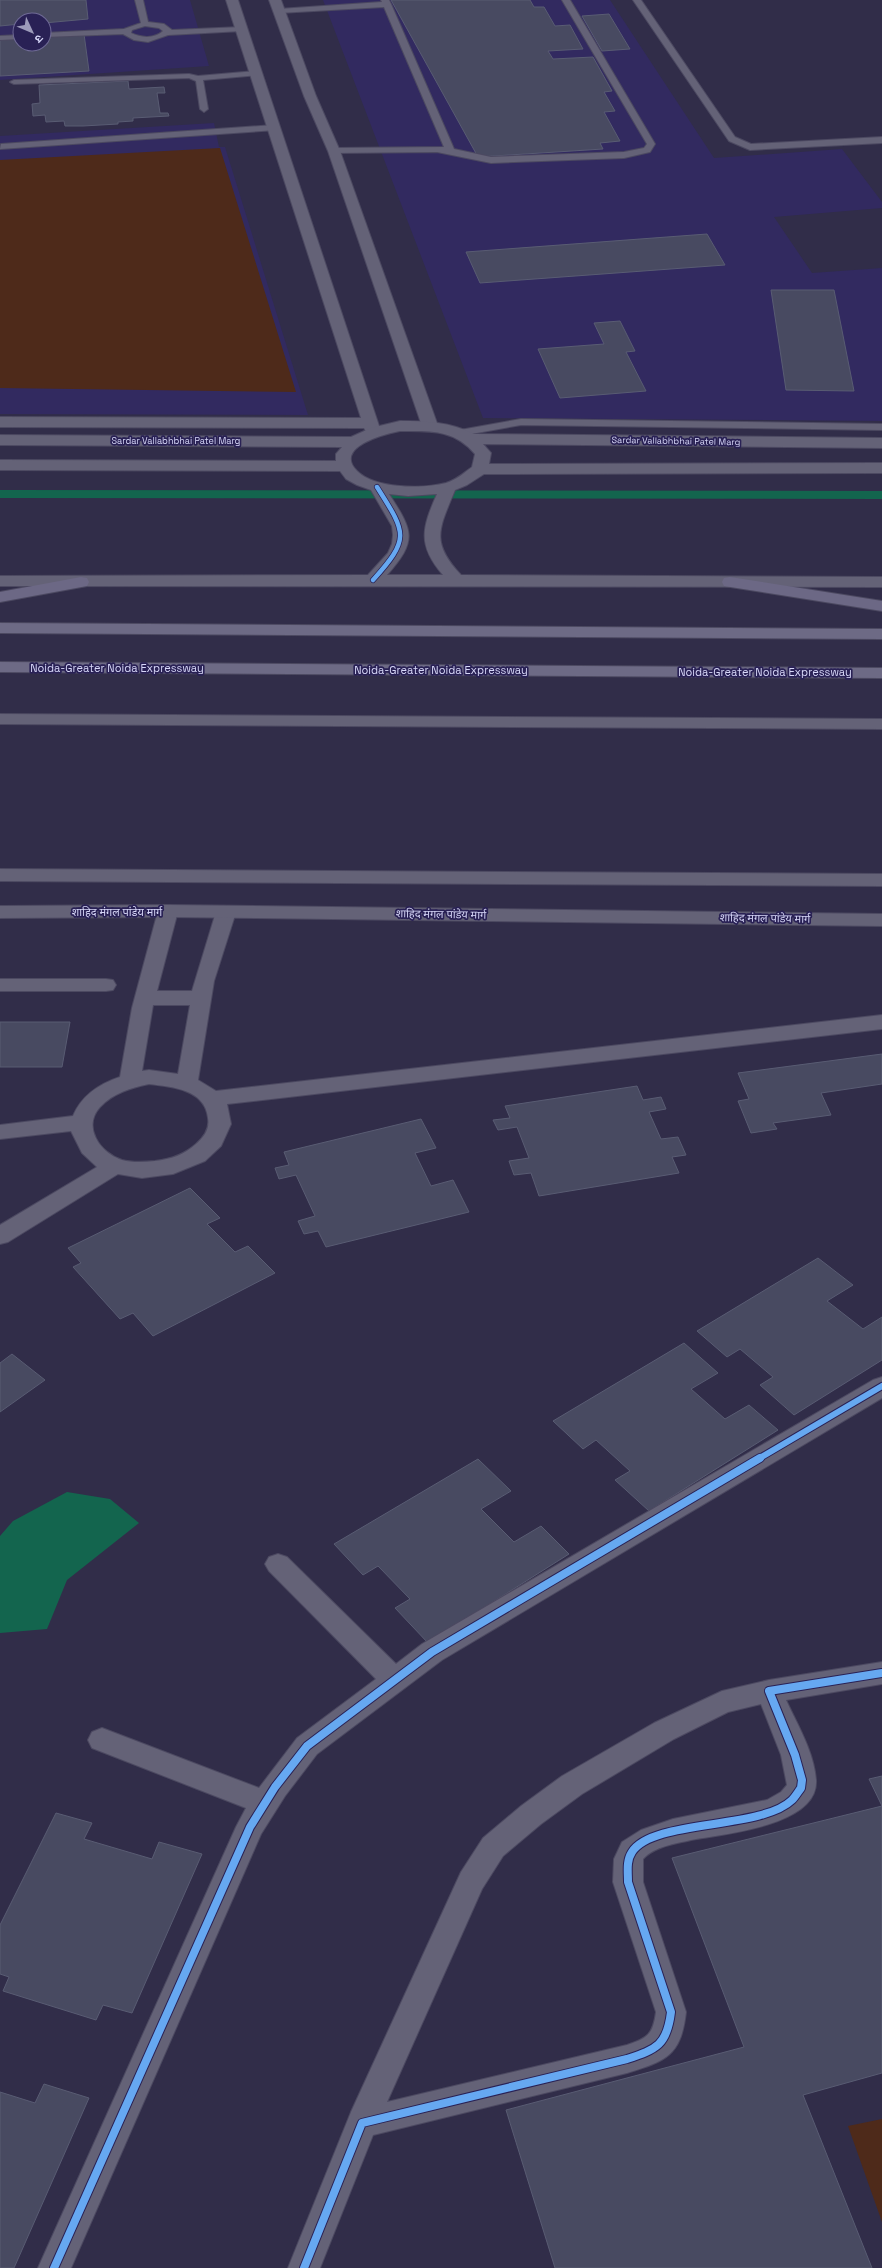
<svg xmlns="http://www.w3.org/2000/svg" width="882" height="2268" font-family="'Space Grotesk','Noto Sans Devanagari',sans-serif">
  <style>
    .built { fill: #322a60; fill-rule: evenodd }
    .green { fill: #4e2a1a }
    .water { fill: #13654e }
    .lines { fill: none; stroke-linecap: round; stroke-linejoin: round }
    .stream { stroke: #13654e; stroke-width: 8 }
    .building { fill: #484a61; stroke: #595c73 }
    .service-casing { stroke: #4c4961; stroke-width: 2 }
    .minor-casing { stroke: #4c4961; stroke-width: 2 }
    .tertiary-casing { stroke: #4c4961; stroke-width: 2 }
    .trunk-casing { stroke: #4c4961; stroke-width: 2 }
    .motorway-casing { stroke: #4c4961; stroke-width: 2 }
    .service { fill: #646277; fill-rule: evenodd }
    .minor { fill: #646277; fill-rule: evenodd }
    .tertiary { fill: #646277; fill-rule: evenodd }
    .trunk { fill: #6d6a85; fill-rule: evenodd }
    .motorway { fill: #6c6885; fill-rule: evenodd }
    .cycleway-far2-casing { stroke: #292155; stroke-width: 6 }
    .cycleway-far1-casing { stroke: #292155; stroke-width: 8 }
    .cycleway-casing { stroke: #292155; stroke-width: 10 }
    .cycleway-far2 { stroke: #66a8f1; stroke-width: 4.5 }
    .cycleway-far1 { stroke: #66a8f1; stroke-width: 6 }
    .cycleway { stroke: #66a8f1; stroke-width: 8 }
    .labels { text-anchor: middle; stroke-width: 3.5; stroke-linejoin: round; paint-order: stroke }
    .far-street-label { font-size: 9px; fill: #d7d7f8; stroke: #292155 }
    .street-label { font-size: 11px; fill: #d7d7f8; stroke: #292155 }
  </style>
  <rect width="100%" height="100%" fill="#312d49"/>
  <path class="built" d="M0 0H190L209 66 0 80ZM20 20H44V44H20Z
    M323 0H610L714 158 842 149 882 202V208L774 217 812 273 882 268V421L483 418Z
    M214 123 219 147H225L308 415 0 414V136Z"/>
  <path class="green" d="M220 148 296 392 0 388V160Z
    M882 2119V2222L848 2126Z"/>
  <path class="water" d="M67 1492 110 1499 139 1523 67 1580 47 1629 0 1633V1536L13 1521Z"/>
  <g class="lines">
    <path class="stream" d="M0 494 882 495"/>
  </g>
  <path class="building" d="M0 0H86L88 19 44 23V20H20V24L0 26Z
    M391 0H530L534 7H544L555 26 570 25 583 49 548 51 553 59 593 57 612 91 604 92 615 111 604 112 620 141 600 143 603 149 478 157Z
    M609 14 630 49 602 51 582 16Z
    M84 34 89 71 0 76V39L20 38V44H44V37Z
    M128 81 129 89 164 87 165 93H157L160 113H168L169 116 133 118V121L118 122V124L83 126H65L64 121 46 122 45 115 33 116 32 104 40 103 39 85Z
    M707 234 725 265 480 283 466 252Z
    M771 290H834L854 391 786 390Z
    M620 321 635 351 626 352 646 391 560 398 538 349 604 344 594 323Z
    M0 1022H70L62 1067H0Z
    M882 1054V1084L821 1093 831 1115 773 1123 777 1129 751 1133 738 1101 749 1099 738 1073Z
    M637 1086 643 1100 661 1097 666 1109 649 1112 661 1139 678 1137 686 1155 672 1157 679 1173 539 1196 531 1173 514 1175 509 1161 529 1158 517 1127 498 1130 493 1120 510 1118 505 1106Z
    M421 1119 436 1148 415 1153 431 1186 453 1180 469 1212 326 1247 318 1231 304 1234 298 1221 315 1216 296 1175 279 1179 275 1168 289 1165 284 1152Z
    M190 1188 220 1218 207 1224 235 1252 248 1246 275 1273 153 1336 133 1313 120 1319 73 1267 81 1263 68 1248Z
    M818 1258 853 1285 827 1301 863 1329 882 1317V1360L794 1415 760 1385 773 1377 740 1349 727 1357 697 1331Z
    M684 1343 718 1373 691 1389 725 1419 749 1405 778 1430 649 1511 615 1480 630 1471 596 1440 583 1449 553 1421Z
    M12 1354 45 1380 0 1412V1363Z
    M478 1459 511 1491 481 1509 514 1542 541 1526 569 1554 428 1643 395 1608 410 1599 378 1566 363 1575 334 1544Z
    M882 1776V2073L803 2095 872 2268H555L506 2110 744 2047 672 1858 882 1806 869 1779Z
    M56 1813 92 1823 84 1839 152 1859 159 1842 202 1854 132 2013 103 2005 96 2020 3 1991 9 1977 0 1974V1925Z
    M44 2084 89 2098 14 2268H0V2092L35 2103Z"/>
  <g class="lines">
    <defs>
      <path id="service" d="M135 0H143L148 22 164 24 172 30 242 27 246 29 242 31 168 35 148 42 134 40 123 34 44 37V33L124 29 141 23ZM145 26 159 28 163 31C154 39 141 38 131 33L132 30Z
        M381 0H389L391 4 454 149 491 157 624 152 644 148 647 144 562 0H570L655 144 650 152 624 158 491 163 437 152 331 153 330 151 334 148 444 147 384 7 279 13 275 11 279 9 382 2Z
        M633 0H641L735 137 751 144 882 137V143L750 150 729 141Z
        M20 35V39L0 40V36Z
        M256 71H259V75L203 80 208 109 204 112 200 109 196 81 189 78 14 84 10 82 14 80 189 74 198 76Z
        M274 125 278 128 277 130 0 149 1 144Z
        M521 419 882 424V430L521 425 460 436 455 433 460 430Z"/>
      <path id="minor" d="M226 0H238L381 432 378 435H368L364 428 0 427V417L361 418Z
        M269 0H281L316 96 340 151 438 426 435 429H425L422 426 328 151 304 96Z
        M168 905 175 907 178 911 157 991H192L216 912 219 908 226 906 233 908 236 912 214 981 198 1080 216 1091 882 1015V1029L227 1104 231 1124 221 1146 205 1161 173 1174 142 1178 118 1174 8 1242 0 1244V1225L97 1167 82 1153 71 1131 0 1139V1125L73 1116C82 1095 99 1084 120 1077L132 1008 158 911 161 907ZM153 1005H190L178 1074 149 1070 142 1071ZM149 1084C172 1087 205 1089 208 1118 210 1129 204 1137 196 1144 184 1155 171 1159 155 1161 144 1162 133 1163 122 1160 100 1153 82 1127 100 1107 113 1093 131 1088 149 1084Z
        M0 979H106L113 980 116 985 113 990 106 991H0Z
        M882 1377V1398L442 1660 317 1754 285 1796 261 1834 71 2268H38L236 1827 246 1808 92 1748 88 1740 92 1732 102 1728 259 1788 297 1738 376 1679 269 1571 265 1564 269 1557 278 1554 287 1557 396 1664 422 1644 873 1380Z
        M882 1662V1684L786 1700C797 1724 814 1752 816 1780 819 1826 723 1834 691 1840 675 1844 655 1846 643 1859V1882L686 2012C681 2056 666 2061 627 2073L373 2135 320 2268H288L351 2112 461 1872 483 1838 521 1806 562 1776 654 1723 722 1691 769 1680ZM761 1704 781 1755 787 1785 781 1792 767 1800 673 1819 641 1830 622 1842 614 1859 613 1882 656 2012C653 2034 648 2038 627 2045L387 2102 482 1889 503 1856 541 1824 582 1794 674 1739 728 1712Z"/>
      <path id="tertiary" d="M400 421C425 421 451 422 474 434L882 438V448L483 444 491 453 489 464 882 463V473L484 474 467 485 455 490C439 529 430 542 461 575L882 577V587L0 586V576L368 575 388 553 392 544 393 535 392 526 371 490 357 485 346 479 340 471 0 470V460L336 461V454L342 447 0 445V435L351 437 371 428ZM400 431C430 431 454 429 475 454L472 467C464 473 456 480 446 483 423 489 375 489 357 471 333 447 385 434 400 431ZM389 494 408 496 437 494C422 528 417 545 443 575H387C418 540 413 531 389 494Z
        M0 714 882 719V729L0 724Z
        M0 869 882 874V886L0 881Z
        M168 905 882 914V926L168 917 0 918V906Z"/>
      <path id="trunk" d="M0 623 882 629V639L0 633Z
        M0 662 882 668V678L0 672Z"/>
      <path id="motorway" d="M81 577 87 578 89 582 87 586 0 602V592Z
        M730 577 882 601V611L724 586 722 582 724 578Z"/>
    </defs>
    <use href="#service" class="service-casing"/>
    <use href="#minor" class="minor-casing"/>
    <use href="#tertiary" class="tertiary-casing"/>
    <use href="#trunk" class="trunk-casing"/>
    <use href="#motorway" class="motorway-casing"/>
    <use href="#service" class="service"/>
    <use href="#minor" class="minor"/>
    <use href="#tertiary" class="tertiary"/>
    <use href="#trunk" class="trunk"/>
    <use href="#motorway" class="motorway"/>
    <defs>
      <path id="cycleway-far2" d="M373 580C411 538 406 533 377 487"/>
      <path id="cycleway-far1" d="M758 1459 882 1386"/>
      <path id="cycleway" d="M54 2268 250 1827 275 1787 307 1746 432 1652 760 1458
        M304 2268 362 2123 627 2059C657 2049 667 2045 671 2012L628 1882C628 1872 626 1861 632 1852 653 1819 761 1830 792 1800 795 1797 798 1792 801 1788L802 1780 795 1755 769 1691 882 1673"/>
    </defs>
    <use href="#cycleway-far2" class="cycleway-far2-casing"/>
    <use href="#cycleway-far1" class="cycleway-far1-casing"/>
    <use href="#cycleway" class="cycleway-casing"/>
    <use href="#cycleway-far2" class="cycleway-far2"/>
    <use href="#cycleway-far1" class="cycleway-far1"/>
    <use href="#cycleway" class="cycleway"/>
  </g>
  <g class="labels">
    <g class="far-street-label">
      <text x="176" y="444">Sardar Vallabhbhai Patel Marg</text>
      <text transform="translate(676 441) rotate(1)" y="3">Sardar Vallabhbhai Patel Marg</text>
    </g>
    <g class="street-label">
      <text x="117" y="672">Noida-Greater Noida Expressway</text>
      <text x="441" y="674">Noida-Greater Noida Expressway</text>
      <text x="765" y="676">Noida-Greater Noida Expressway</text>
      <text x="117" y="916">शाहिद मंगल पांडेय मार्ग</text>
      <text transform="translate(441 914) rotate(1)" y="4">शाहिद मंगल पांडेय मार्ग</text>
      <text transform="translate(765 918) rotate(1)" y="4">शाहिद मंगल पांडेय मार्ग</text>
    </g>
  </g>
  <g transform="translate(32 32) rotate(134)"><circle r="19" fill="#292155" stroke="#6f6a96"/>
  <path d="M0-3L7 15L0 10L-7 15Z" fill="#9d9cbb"/>
  <text y="-6" font-size="11" font-weight="bold" text-anchor="middle" fill="#d7d7f8">उ</text>
  </g>
</svg>
